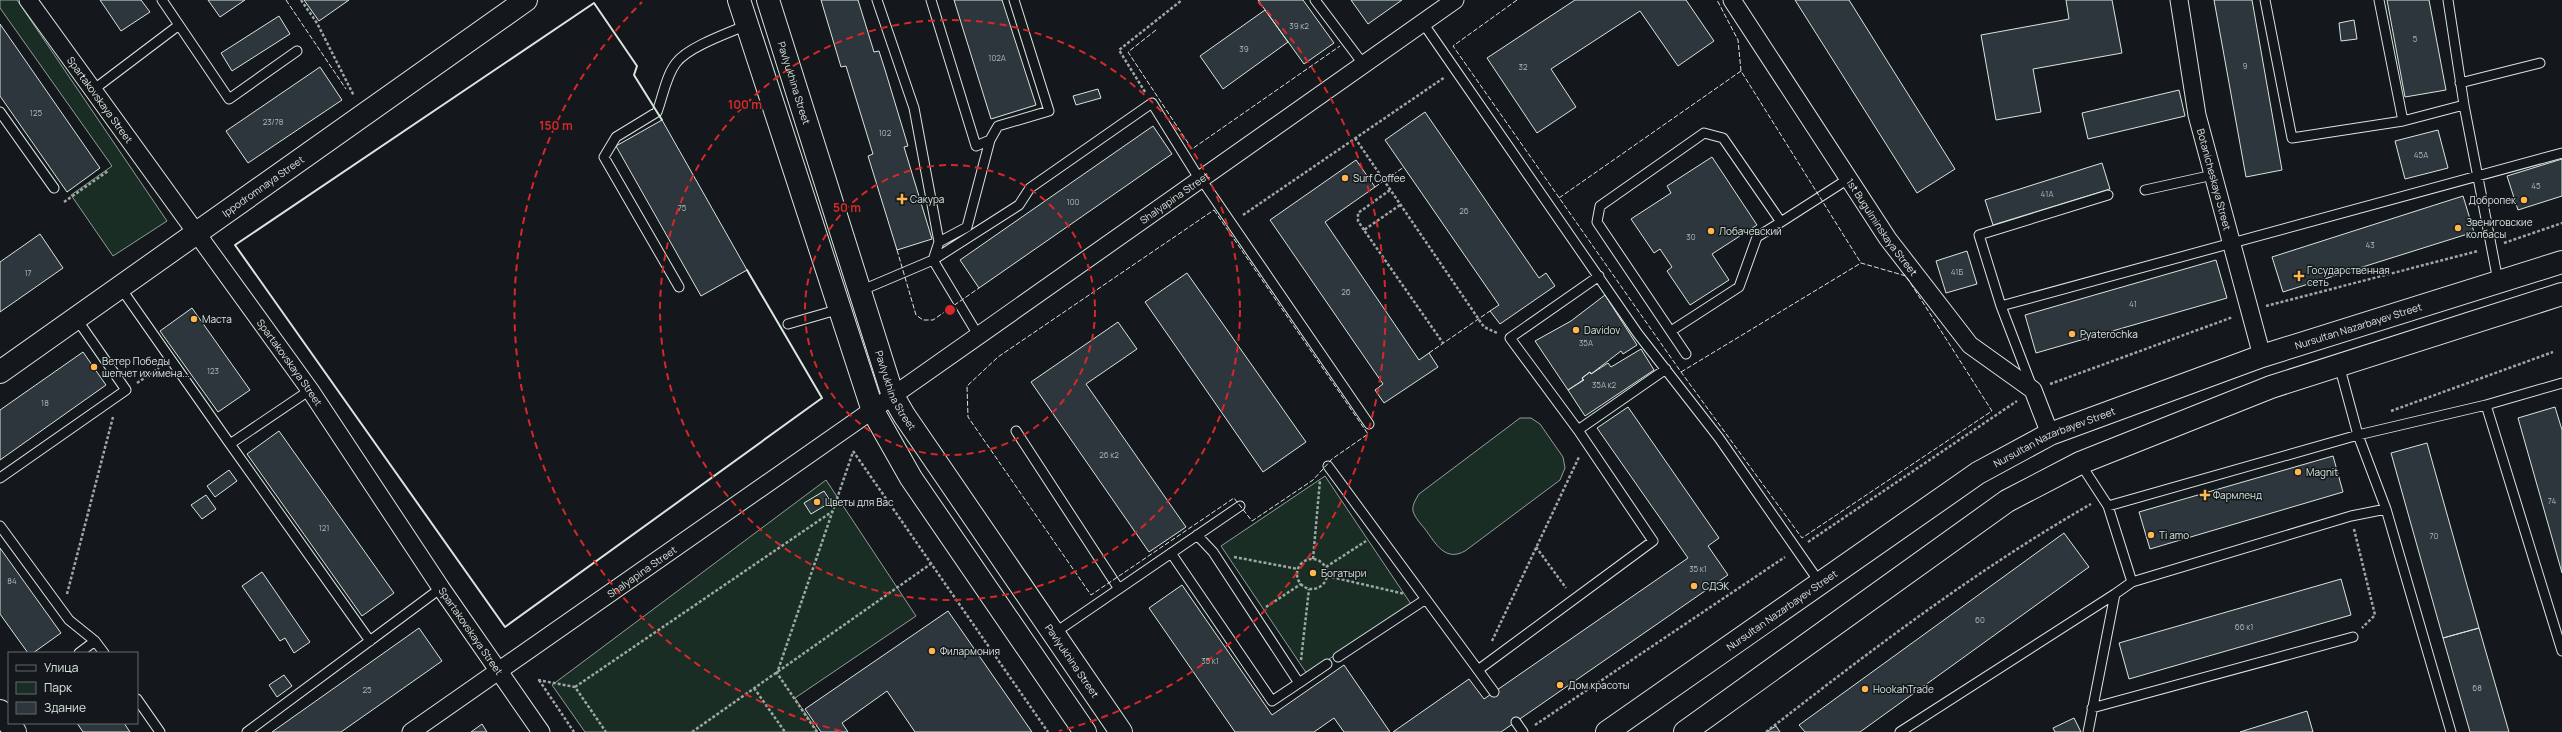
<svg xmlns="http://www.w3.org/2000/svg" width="2562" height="732" font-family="Manrope,sans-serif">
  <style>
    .green { fill: #1a2d24; stroke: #939e99 }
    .building { fill: #2c363c; stroke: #d8e6dc }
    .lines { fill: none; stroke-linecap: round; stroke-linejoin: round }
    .lane-casing { stroke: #d8e6dc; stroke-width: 11 }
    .street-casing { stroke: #d8e6dc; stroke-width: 19 }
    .secondary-casing { stroke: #d8e6dc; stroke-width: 24 }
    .primary-casing { stroke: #d8e6dc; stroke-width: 24 }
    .path { stroke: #9da8a2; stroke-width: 2.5; stroke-dasharray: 3 2; stroke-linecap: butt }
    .lane { stroke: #14181c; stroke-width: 9 }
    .street { stroke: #14181c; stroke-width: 17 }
    .secondary { stroke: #14181c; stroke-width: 22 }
    .primary { stroke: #14181c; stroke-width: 22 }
    .fence { stroke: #d8e6dc; stroke-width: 1; stroke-dasharray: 5 2; stroke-linecap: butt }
    .wall { stroke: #d8e6dc; stroke-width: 2 }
    .ring { fill: none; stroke: #d62828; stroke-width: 2; stroke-dasharray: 7 5 }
    .poi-dot { fill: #ffb74d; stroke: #14181c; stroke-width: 1.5 }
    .labels { text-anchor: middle; stroke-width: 3; stroke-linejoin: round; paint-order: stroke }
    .number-label { font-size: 8px; fill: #adbab4 }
    .street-label { font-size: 10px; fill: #d8e6dc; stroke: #14181c }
    .poi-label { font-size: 10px; fill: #d8e6dc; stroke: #14181c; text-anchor: start }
    .centre { fill: #d62828; stroke: #14181c; stroke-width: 2 }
    .ring-label { font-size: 12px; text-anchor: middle; font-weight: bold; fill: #d62828; stroke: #14181c; stroke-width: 3; stroke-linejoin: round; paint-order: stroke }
  </style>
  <rect width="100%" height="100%" fill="#14181c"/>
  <path class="green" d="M0 0H17L167 221 113 256 71 195 112 166 0 8Z
    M1520 418H1531L1540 424 1563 457 1565 468 1560 480 1465 551C1445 562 1436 544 1425 529 1421 524 1415 518 1413 511 1412 505 1416 499 1419 494Z
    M1325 476 1411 604 1307 674 1221 546Z
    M826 480 916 616 795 698 818 732H585L552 685Z"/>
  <path class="building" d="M100 0H141L150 12 121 31Z
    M208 0H245L220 17Z
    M304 0H349L319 21Z
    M821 0H858L874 52 879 51 886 73 908 146 904 147 932 239 897 250 868 156 873 154 846 66 841 67Z
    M954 0H1002L1036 105 991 119Z
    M1258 0H1303L1334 43 1304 64Z
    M1351 0H1402L1368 24Z
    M1575 0H1686L1714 41 1678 66 1640 11 1551 69 1576 107 1537 133 1487 58Z
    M1795 0H1849L1955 169 1917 193Z
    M2066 0H2112L2122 53 2033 69 2041 112 1996 120 1981 35 2069 19Z
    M2214 0H2252L2282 170 2246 177Z
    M2387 0H2429L2446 90 2405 97Z
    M1265 10 1288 42 1223 89 1200 56Z
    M279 16 290 34 232 71 221 53Z
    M2354 20 2357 39 2341 41 2339 23Z
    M0 24 100 168 67 192 0 96Z
    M320 67 342 100 248 163 226 131Z
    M1098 89 1101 98 1076 105 1073 96Z
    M2179 90 2185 116 2088 139 2082 113Z
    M1425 112 1539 278 1546 273 1555 286 1500 324 1490 311 1499 305 1385 140Z
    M662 120 747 270 701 296 616 146Z
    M1153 126 1172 154 979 288 960 260Z
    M2438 130 2448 168 2405 179 2395 141Z
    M1712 157 1757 225 1712 254 1729 280 1690 305 1667 271 1672 267 1660 249 1654 253 1631 219 1671 193 1667 186Z
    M2562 159V196L2518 210 2507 176Z
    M1356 160 1375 187 1325 222 1419 360 1429 353 1438 367 1384 403 1375 390 1383 384 1270 220Z
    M2102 163 2110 189 1993 225 1985 200Z
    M2463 196 2474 232 2283 292 2272 257Z
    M40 234 63 268 0 312V262Z
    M1967 251 1977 284 1946 293 1936 261Z
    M2216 260 2227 298 2036 353 2025 315Z
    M1187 273 1306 442 1263 472 1145 302Z
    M1605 295 1637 345 1623 354 1621 351 1591 374 1590 372 1582 378 1583 380 1568 390 1535 341 1571 321Z
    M192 308 250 390 218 412 160 331Z
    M1118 322 1137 349 1086 384 1186 527 1149 552 1031 382Z
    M1641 349 1654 370 1585 416 1568 390 1584 380 1582 378 1590 372 1591 374 1608 363 1611 367Z
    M83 352 106 385 0 460V410Z
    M1628 407 1719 538 1708 546 1728 575 1501 732H1393L1469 679 1484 699 1688 558 1597 428Z
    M2555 407 2562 430V573L2518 418Z
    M279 431 394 593 362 616 247 454Z
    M2427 443 2479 628 2443 638 2391 453Z
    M2333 456 2343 492 2150 549 2139 512Z
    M229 470 237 481 215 497 207 486Z
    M824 491 831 502 811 514 804 503Z
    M206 495 216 509 202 519 191 505Z
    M2064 533 2089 567 1860 732H1805L1799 725Z
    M0 548 61 633 33 653H28L0 614Z
    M262 572 310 642 294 653 285 638 280 641 242 586Z
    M2341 579 2351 615 2129 679 2119 643Z
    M1182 585 1272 715 1344 665 1390 732H1344L1334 718 1314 732H1235L1149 608Z
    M948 611 1032 732H915L887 691 842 723 848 732H821L805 709Z
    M419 628 442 661 341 732H272Z
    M2479 628 2509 732H2470L2443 638Z
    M284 675 292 686 277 697 269 685Z
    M2307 711 2313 732H2240Z
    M2074 718 2081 732H2055L2053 728Z
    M77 723H124L130 732H83Z
    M482 724 487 732H471Z
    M1776 726 1780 732H1766Z"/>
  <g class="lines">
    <defs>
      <path id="lane" d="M877 0 914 108 939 242
        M931 0 976 146 990 140
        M1315 0 1364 65
        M2265 0 2292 138 2403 121
        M2379 0 2403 121 2464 105 2498 281
        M2448 0 2464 105
        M1423 23 1638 334 1719 438 1820 583
        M179 25 229 99 297 51
        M2460 83 2540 63
        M93 90 179 25 162 0
        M0 112 54 188
        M1201 179 1369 424
        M2145 190 2213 175
        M120 287 230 444 310 390
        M679 287 604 157 616 137 657 112C663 96 666 76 676 63 688 47 728 33 747 25
        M860 291 933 260 1019 205 1030 188 1152 103 1200 180
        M2001 306 1979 235 2108 195
        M788 324 840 309
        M1671 331 1739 287 1757 237 1781 222
        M978 335 933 260 939 242 967 227 990 140 998 126 1049 111 1014 0
        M1686 354 1597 222 1600 206 1704 133 1723 138 1781 222 1848 179
        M2032 387 2001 306 2562 153
        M2486 405 2562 651
        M1578 430 1666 369
        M1016 431 1119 589
        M230 444 370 641
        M2080 463 2108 506 2132 582
        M1328 466 1478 670 1653 541 1578 430 1510 338 1599 276
        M0 478 126 390 76 318
        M2108 506 2358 435 2486 405 2562 383
        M2386 509 2451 732
        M0 526 69 620 95 641 79 653
        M1197 535 1213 552 1299 683 1327 664
        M1171 553 1272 701 1299 683
        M1053 634 1240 506
        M95 641 104 653
        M1338 657 1426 599
        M1478 670 1494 692
        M137 699 160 732
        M2092 708 2353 637
        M1516 722 1523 732
        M247 732 441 588
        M1900 732 2115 594
        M2088 732 2115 594 2132 582 2351 516 2386 509 2358 435 2339 365"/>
      <g id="street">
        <path id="s1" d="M28 0 310 390 441 588 541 732"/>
        <path id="s2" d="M1732 0 1888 239 1970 345 2033 390 2050 434"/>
        <path id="s3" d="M2179 0 2197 115 2262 356"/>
        <path id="s4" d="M411 732C761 490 1107 245 1455 0"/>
      </g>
      <g id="secondary">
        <path id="s5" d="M0 372 526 0"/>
        <path d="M0 711 15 732"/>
        <path id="s6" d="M1607 732 1978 473 2050 434 2262 356 2562 262"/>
        <path d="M1685 732 2007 501 2080 463 2271 387 2562 294"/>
      </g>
      <g id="primary">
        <path d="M739 0 873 411 911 478 1085 732"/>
        <path id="s7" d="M768 0 893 396 904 415 1121 732"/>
      </g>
    </defs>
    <use href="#lane" class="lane-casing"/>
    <use href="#street" class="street-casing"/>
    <use href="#secondary" class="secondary-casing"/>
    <use href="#primary" class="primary-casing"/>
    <path class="path" d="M301 0 317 23 354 96
      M1145 92 1119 50 1182 0
      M1355 138 1484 327 1497 333
      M64 202 108 171
      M1400 205 1364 230 1443 343
      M1243 215 1445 77
      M1364 230 1358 221V213L1390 190
      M2504 243 2562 223
      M2266 306 2478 251
      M137 383 159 368
      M2050 384 2233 317
      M2391 411 2553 352
      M853 451 1048 732
      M2354 529 2375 615 2362 628
      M1808 542 2017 401
      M1536 547 1566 588
      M1234 557 1298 569
      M1297 574a15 15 0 1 1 30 0a15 15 0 1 1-30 0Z
      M1313 559 1320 480
      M1326 567 1366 541
      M1327 576 1405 594
      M67 594 113 417
      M1266 607 1301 584
      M1492 641 1579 457
      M1301 660 1309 589
      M538 680 575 687 606 732
      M539 680 574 732
      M575 687 833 511
      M754 688 785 732
      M1535 725 1785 557
      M692 732 932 563
      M817 732 777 673 853 452
      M1766 732C1870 651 1976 570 2091 504"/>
    <use href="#lane" class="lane"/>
    <use href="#street" class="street"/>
    <use href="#secondary" class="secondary"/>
    <use href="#primary" class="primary"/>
    <path class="fence" d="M286 0 346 89
      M1517 0 1453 46 1681 372 1802 538 1992 411 1906 276 1861 263 1741 71 1738 40 1717 0
      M1156 30 1128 52 1192 149 1340 46
      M1375 187 1404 167
      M1559 198 1741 71
      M1214 210 1368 434 1332 459 1313 480 1252 521 1234 498 1091 595 968 417 967 386 998 357Z
      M897 250 916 315 923 320H933L979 288
      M1429 353 1490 311
      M1681 372 1861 263"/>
    <path class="wall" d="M662 120 634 75 637 66 594 3 235 245 505 627 822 398 747 270"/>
  </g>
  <g class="ring">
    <circle cx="950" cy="310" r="145"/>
    <circle cx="950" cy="310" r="290"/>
    <path d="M841 731A435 435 0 0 1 642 2M1258 2A435 435 0 0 1 1059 731"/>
  </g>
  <g class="poi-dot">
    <circle cx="1345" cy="178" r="4"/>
    <path d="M900 193h4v4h4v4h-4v4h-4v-4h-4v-4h4z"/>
    <circle cx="2524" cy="200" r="4"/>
    <circle cx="2458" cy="228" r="4"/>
    <circle cx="1711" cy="231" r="4"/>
    <path d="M2297 270h4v4h4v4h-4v4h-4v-4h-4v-4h4z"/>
    <circle cx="194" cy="319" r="4"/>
    <circle cx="1576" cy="330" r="4"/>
    <circle cx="2072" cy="334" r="4"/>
    <circle cx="94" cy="367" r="4"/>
    <circle cx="2298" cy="472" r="4"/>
    <path d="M2203 489h4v4h4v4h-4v4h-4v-4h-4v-4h4z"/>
    <circle cx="817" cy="502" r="4"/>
    <circle cx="2151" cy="535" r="4"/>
    <circle cx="1313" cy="573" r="4"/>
    <circle cx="1694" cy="586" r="4"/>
    <circle cx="932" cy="651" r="4"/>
    <circle cx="1560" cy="685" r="4"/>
    <circle cx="1865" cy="689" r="4"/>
  </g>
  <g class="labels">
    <g class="number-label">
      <text x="1299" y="29">39 к2</text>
      <text x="2415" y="42">5</text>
      <text x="1244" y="52">39</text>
      <text x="997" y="61">102А</text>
      <text x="2245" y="69">9</text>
      <text x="1523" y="70">32</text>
      <text x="36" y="116">125</text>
      <text x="273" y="125">23/78</text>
      <text x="885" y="136">102</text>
      <text x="2421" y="158">45А</text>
      <text x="2536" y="189">45</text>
      <text x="2047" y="197">41А</text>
      <text x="1073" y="205">100</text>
      <text x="682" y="211">75</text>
      <text x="1464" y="214">26</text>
      <text x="1691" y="240">30</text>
      <text x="2370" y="248">43</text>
      <text x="1957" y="275">41Б</text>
      <text x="28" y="276">17</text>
      <text x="1346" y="295">26</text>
      <text x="2133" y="307">41</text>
      <text x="1586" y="346">35А</text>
      <text x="213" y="374">123</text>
      <text x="1604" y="388">35А к2</text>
      <text x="45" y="406">18</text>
      <text x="1109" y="458">26 к2</text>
      <text x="2552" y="504">74</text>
      <text x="324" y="531">121</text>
      <text x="2434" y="539">70</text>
      <text x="1698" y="572">35 к1</text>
      <text x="12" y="584">84</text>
      <text x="1980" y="623">60</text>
      <text x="2244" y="630">66 к1</text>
      <text x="1210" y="664">35 к1</text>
      <text x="2477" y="691">68</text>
      <text x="367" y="693">25</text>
    </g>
    <g class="street-label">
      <text dy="4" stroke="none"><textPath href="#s7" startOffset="87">Pavlyukhina Street</textPath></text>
      <text dy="4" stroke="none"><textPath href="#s1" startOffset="123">Spartakovskaya Street</textPath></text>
      <text dy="4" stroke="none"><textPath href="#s3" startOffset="183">Botanicheskaya Street</textPath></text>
      <text dy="4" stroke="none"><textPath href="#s5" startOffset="322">Ippodromnaya Street</textPath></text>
      <text dy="4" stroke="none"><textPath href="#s4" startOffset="932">Shalyapina Street</textPath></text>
      <text dy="4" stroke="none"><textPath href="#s2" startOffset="272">1st Bugulminskaya Street</textPath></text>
      <text dy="4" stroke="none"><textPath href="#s6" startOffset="861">Nursultan Nazarbayev Street</textPath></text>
      <text dy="4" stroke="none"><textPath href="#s1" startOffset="447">Spartakovskaya Street</textPath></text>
      <text dy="4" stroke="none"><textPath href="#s7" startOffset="411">Pavlyukhina Street</textPath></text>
      <text dy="4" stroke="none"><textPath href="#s6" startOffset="537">Nursultan Nazarbayev Street</textPath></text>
      <text dy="4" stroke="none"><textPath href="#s4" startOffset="281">Shalyapina Street</textPath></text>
      <text dy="4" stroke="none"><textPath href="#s6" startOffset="213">Nursultan Nazarbayev Street</textPath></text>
      <text dy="4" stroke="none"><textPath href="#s1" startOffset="771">Spartakovskaya Street</textPath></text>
      <text dy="4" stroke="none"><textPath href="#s7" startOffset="735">Pavlyukhina Street</textPath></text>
    </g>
    <g class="poi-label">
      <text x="1353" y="182">Surf Coffee</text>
      <text x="910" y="203">Сакура</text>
      <text x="2516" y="204" text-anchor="end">Добропек</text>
      <text x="2466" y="226">Звениговские<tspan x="2466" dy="12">колбасы</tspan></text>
      <text x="1719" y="235">Лобачевский</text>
      <text x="2307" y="274">Государственная<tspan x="2307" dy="12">сеть</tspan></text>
      <text x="202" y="323">Маста</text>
      <text x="1584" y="334">Davidov</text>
      <text x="2080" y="338">Pyaterochka</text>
      <text x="102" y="365">Ветер Победы<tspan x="102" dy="12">шепчет их имена...</tspan></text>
      <text x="2306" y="476">Magnit</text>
      <text x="2213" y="499">Фармленд</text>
      <text x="825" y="506">Цветы для Вас</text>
      <text x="2159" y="539">Ti amo</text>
      <text x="1321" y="577">Богатыри</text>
      <text x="1702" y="590">СДЭК</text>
      <text x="940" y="655">Филармония</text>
      <text x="1568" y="689">Дом красоты</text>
      <text x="1873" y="693">HookahTrade</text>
    </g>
  </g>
  <circle cx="950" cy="310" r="6" class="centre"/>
  <g class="ring-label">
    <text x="745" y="109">100 m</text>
    <text x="556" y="130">150 m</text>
    <text x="847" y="212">50 m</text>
  </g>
  <rect x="8" y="652" width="130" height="72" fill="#14181c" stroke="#626a69"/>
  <rect x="16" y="665" width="20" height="6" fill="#14181c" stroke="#626a69"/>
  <text x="44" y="672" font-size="12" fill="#d8e6dc">Улица</text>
  <rect x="16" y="682" width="20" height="12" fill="#1a2d24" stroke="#626a69"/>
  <text x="44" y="692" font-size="12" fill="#d8e6dc">Парк</text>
  <rect x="16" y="702" width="20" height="12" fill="#2c363c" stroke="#626a69"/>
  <text x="44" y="712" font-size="12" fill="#d8e6dc">Здание</text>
</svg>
